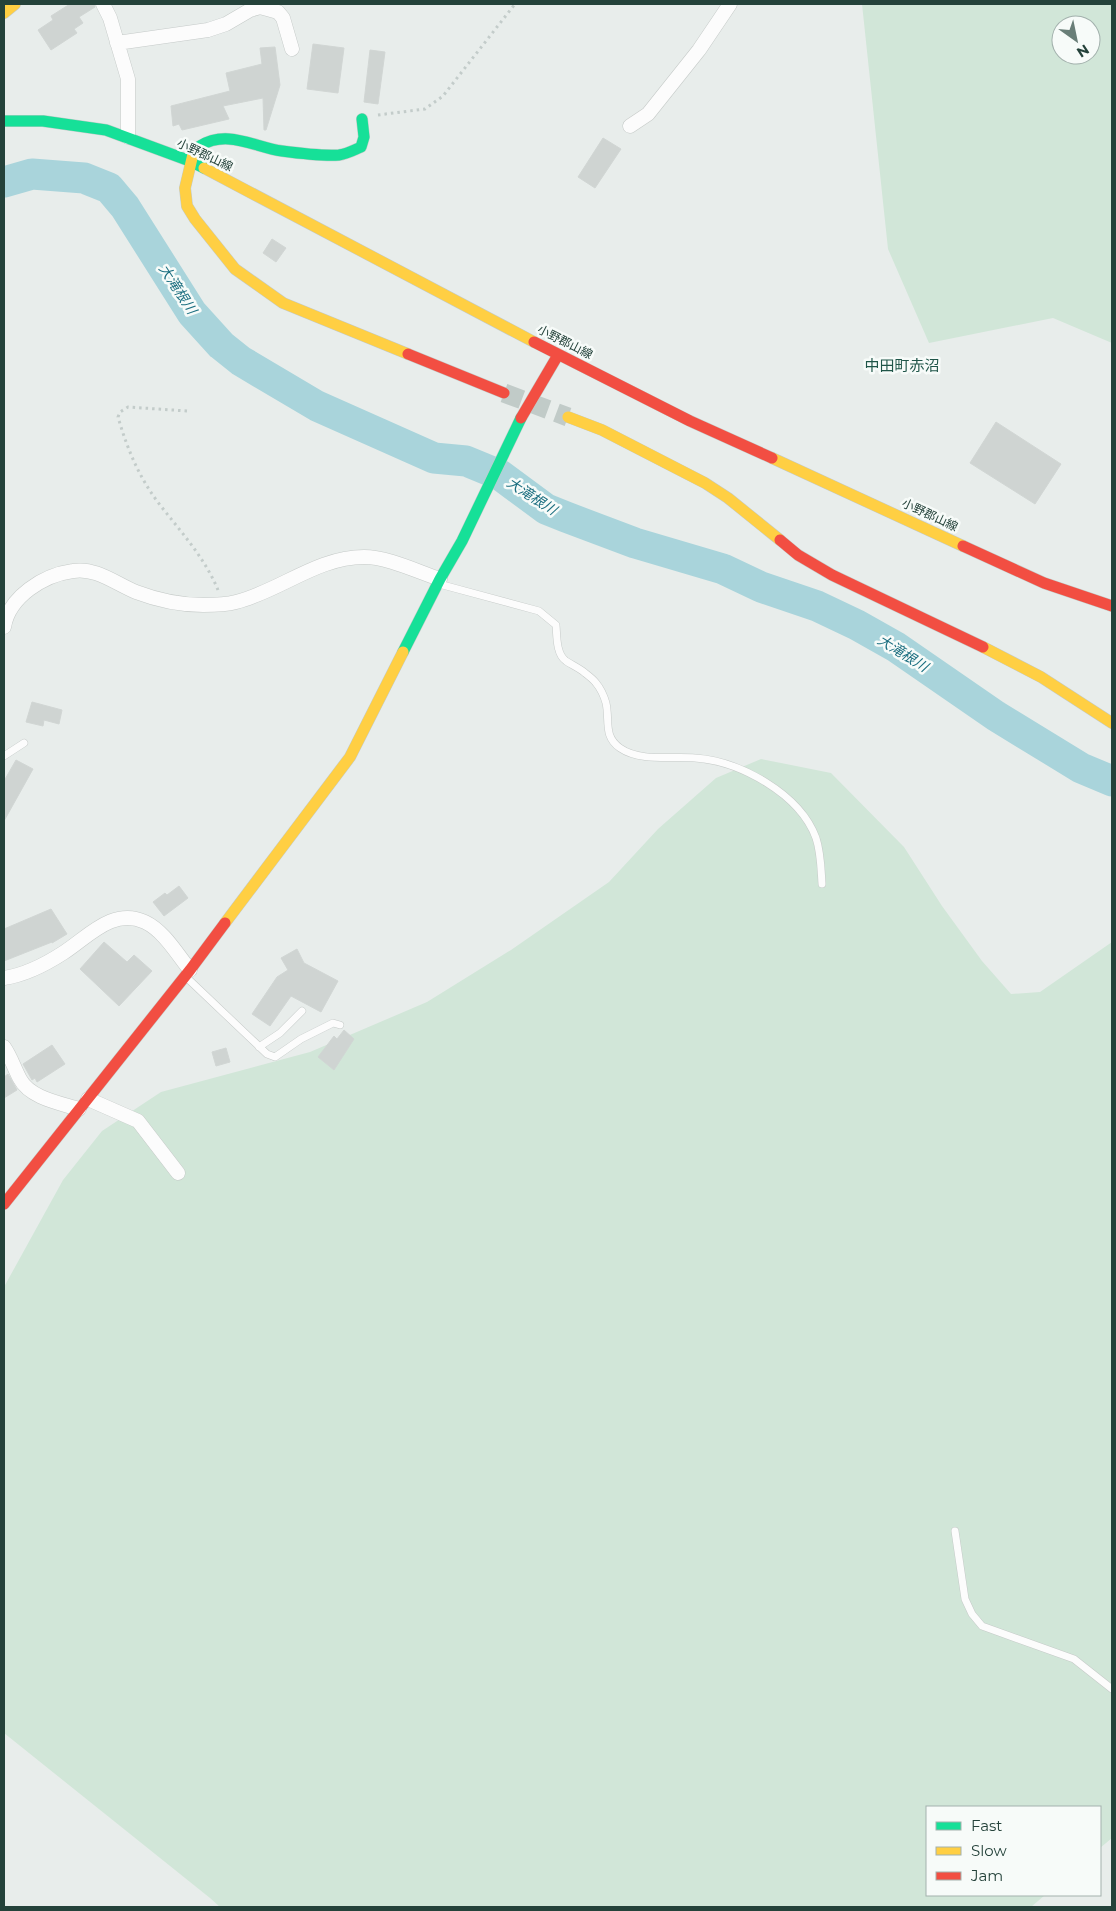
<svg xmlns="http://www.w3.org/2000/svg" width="1116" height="1911" font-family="Montserrat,'Noto Sans JP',sans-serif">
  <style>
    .green { fill: #d1e6d8; fill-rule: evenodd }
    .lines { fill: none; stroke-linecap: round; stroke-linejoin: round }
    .river { stroke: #a9d4db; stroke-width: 31 }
    .building { fill: #cfd4d2; stroke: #d1d6d4 }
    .secondary-tunnel { stroke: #c1cbc8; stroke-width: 19; stroke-dasharray: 19 9; stroke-linecap: butt }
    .lane-casing { stroke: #c5cac8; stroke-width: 8 }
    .street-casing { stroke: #c5cac8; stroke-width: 15 }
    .fast-casing { stroke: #c3cbc8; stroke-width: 12 }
    .slow-casing { stroke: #c3cbc8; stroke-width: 12 }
    .jam-casing { stroke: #c3cbc8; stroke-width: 12 }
    .path { stroke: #c3ccca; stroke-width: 3; stroke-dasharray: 2.5 4; stroke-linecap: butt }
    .lane { stroke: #fcfcfc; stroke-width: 7 }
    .street { stroke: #fcfcfc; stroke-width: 14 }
    .fast { stroke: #16e098; stroke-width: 11 }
    .slow { stroke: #ffcf43; stroke-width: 11 }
    .jam { stroke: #f24e42; stroke-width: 11 }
    .labels { text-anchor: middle; stroke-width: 5; stroke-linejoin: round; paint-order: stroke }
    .street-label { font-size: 12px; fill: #24423a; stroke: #f7fbf9 }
    .water-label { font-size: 14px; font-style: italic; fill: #1c6f80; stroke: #f7fbf9 }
    .quarter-label { font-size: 15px; fill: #1f5548; stroke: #f7fbf9 }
  </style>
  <rect width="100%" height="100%" fill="#e8edeb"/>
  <path class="green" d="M862 4H1112V343L1053 318 929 343 888 249ZM1061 25H1091V55H1061Z
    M761 759 831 773 904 847 942 906 982 961 1011 994 1040 992 1112 942V1838L1100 1848V1807H927V1895H1045L1031 1907H220L210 1898 4 1733V1287L63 1180 102 1131 161 1092 310 1052 427 1002 511 950 609 882 658 829 716 778Z"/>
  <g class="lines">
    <path class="river" d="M4 182 32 174 84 178 109 188 125 207 192 313 221 345 241 361 317 406 434 458 466 461 500 475 546 509 566 517 635 543 723 569 761 587 817 606 857 625 896 647 996 716 1081 768 1112 781"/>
  </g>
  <path class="building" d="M70 4H94L95 7 79 17 83 23 74 29 77 33 51 50 38 30 53 20 51 16Z
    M313 44 344 48 338 93 307 89Z
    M275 47 280 85 266 130H264L263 98 223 106 229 119 182 130 179 124 173 126 171 106 230 91 226 73 262 64 260 48Z
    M370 50 385 52 378 104 364 102Z
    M603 138 621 149 595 188 578 177Z
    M272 239 286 248 276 262 263 253Z
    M996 422 1061 464 1035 504 970 463Z
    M32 702 62 710 59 724 44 720 43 726 26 722Z
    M16 760 33 769 4 821V781Z
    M179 886 188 898 164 916 153 902 165 893 167 895Z
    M51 909 67 934 52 943V942L4 961V929Z
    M104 942 127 962 134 955 152 971 119 1006 80 969Z
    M297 949 304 963 338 981 321 1012 291 996 270 1026 252 1014 277 977 288 970 281 958Z
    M344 1030 354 1039 334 1070 318 1057 334 1036 337 1039Z
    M52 1045 65 1064 37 1082 35 1078 32 1080 23 1064Z
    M226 1048 230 1062 216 1066 212 1052Z
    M8 1074 17 1090 4 1098V1077Z"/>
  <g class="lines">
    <path class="secondary-tunnel" d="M504 393 568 417"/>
    <defs>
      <path id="lane" d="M439 584 539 611 556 625C557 636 556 654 566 661 572 665 579 668 585 673 589 676 593 679 596 683 601 689 604 696 606 703 610 721 603 736 620 748 640 762 672 756 695 758 740 761 800 794 816 838 821 853 821 869 822 884
        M4 756 24 743
        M185 976 267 1054 275 1057 301 1039 333 1023 340 1025
        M259 1047 280 1033 302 1011
        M955 1531 965 1599 972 1614 982 1626 1074 1659 1112 1689"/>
      <path id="street" d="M103 4 110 18 128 79V137
        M117 43 208 30 226 24 250 10 260 7 278 12 283 18 292 49
        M630 126 648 114 699 50 730 4
        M4 627C9 597 43 575 73 571 96 567 116 584 136 592 157 600 180 605 203 605 214 605 225 605 236 602 280 591 317 557 364 557 388 557 418 572 440 579
        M4 978C24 975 46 964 63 953 88 937 113 907 145 922 164 931 177 954 190 970
        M4 1047C11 1057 14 1068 20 1079 30 1098 60 1103 79 1109
        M88 1099 138 1121 178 1173"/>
      <path id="fast" d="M4 121H43L106 130 190 161 204 168
        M193 154C194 149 196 149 200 146 227 129 254 147 282 151 297 153 325 156 339 155 347 154 354 150 361 147L364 137 362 119
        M403 652 440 579 462 541 521 418"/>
      <path id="slow" d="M4 13 15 4
        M193 154 185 188 187 206 195 219 235 269 283 303 408 354
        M204 168 534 342
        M568 417 602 430 705 483 728 498 780 540
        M772 458 963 546
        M983 647 1041 677 1112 723
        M225 923 350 757 403 652"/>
      <path id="jam" d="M534 342 690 421 772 458
        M408 354 504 393
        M521 418 558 355
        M780 540 798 555 832 575 983 647
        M963 546 1044 583 1112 606
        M4 1204 190 970 225 923"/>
    </defs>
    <use href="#lane" class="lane-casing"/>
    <use href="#street" class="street-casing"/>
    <use href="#fast" class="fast-casing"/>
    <use href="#slow" class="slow-casing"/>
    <use href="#jam" class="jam-casing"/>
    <path class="path" d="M378 115 425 109 443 96 515 4
      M187 411 128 407 120 412 118 417C127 448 138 475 157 501 179 530 204 556 218 590"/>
    <use href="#lane" class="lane"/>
    <use href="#street" class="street"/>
    <use href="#fast" class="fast"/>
    <use href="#slow" class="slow"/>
    <use href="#jam" class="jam"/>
  </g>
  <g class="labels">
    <g class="street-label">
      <text transform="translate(205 155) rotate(25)" y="4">小野郡山線</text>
      <text transform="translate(565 342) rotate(27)" y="4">小野郡山線</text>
      <text transform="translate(930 515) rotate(25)" y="4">小野郡山線</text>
    </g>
    <g class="water-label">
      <text transform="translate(178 289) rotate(57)" y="5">大滝根川</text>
      <text transform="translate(532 496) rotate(33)" y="5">大滝根川</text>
      <text transform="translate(903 653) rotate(32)" y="5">大滝根川</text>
    </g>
    <g class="quarter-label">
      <text x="902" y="371">中田町赤沼</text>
    </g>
  </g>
  <rect width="1116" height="1911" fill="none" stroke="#24423a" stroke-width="10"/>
  <rect x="926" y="1806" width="175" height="90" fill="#f7fbf9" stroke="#a3b1ad"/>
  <rect x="936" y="1822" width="25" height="8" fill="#16e098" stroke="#a3b1ad"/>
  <text x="971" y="1831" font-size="15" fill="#24423a">Fast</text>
  <rect x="936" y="1847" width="25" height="8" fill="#ffcf43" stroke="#a3b1ad"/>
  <text x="971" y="1856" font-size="15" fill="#24423a">Slow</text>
  <rect x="936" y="1872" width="25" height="8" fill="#f24e42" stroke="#a3b1ad"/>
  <text x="971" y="1881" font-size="15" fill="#24423a">Jam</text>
  <g transform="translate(1076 40) rotate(147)"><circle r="24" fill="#f7fbf9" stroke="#a3b1ad"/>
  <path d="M0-4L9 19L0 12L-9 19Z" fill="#697e78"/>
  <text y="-8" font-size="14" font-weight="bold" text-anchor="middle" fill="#24423a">N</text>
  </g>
</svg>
